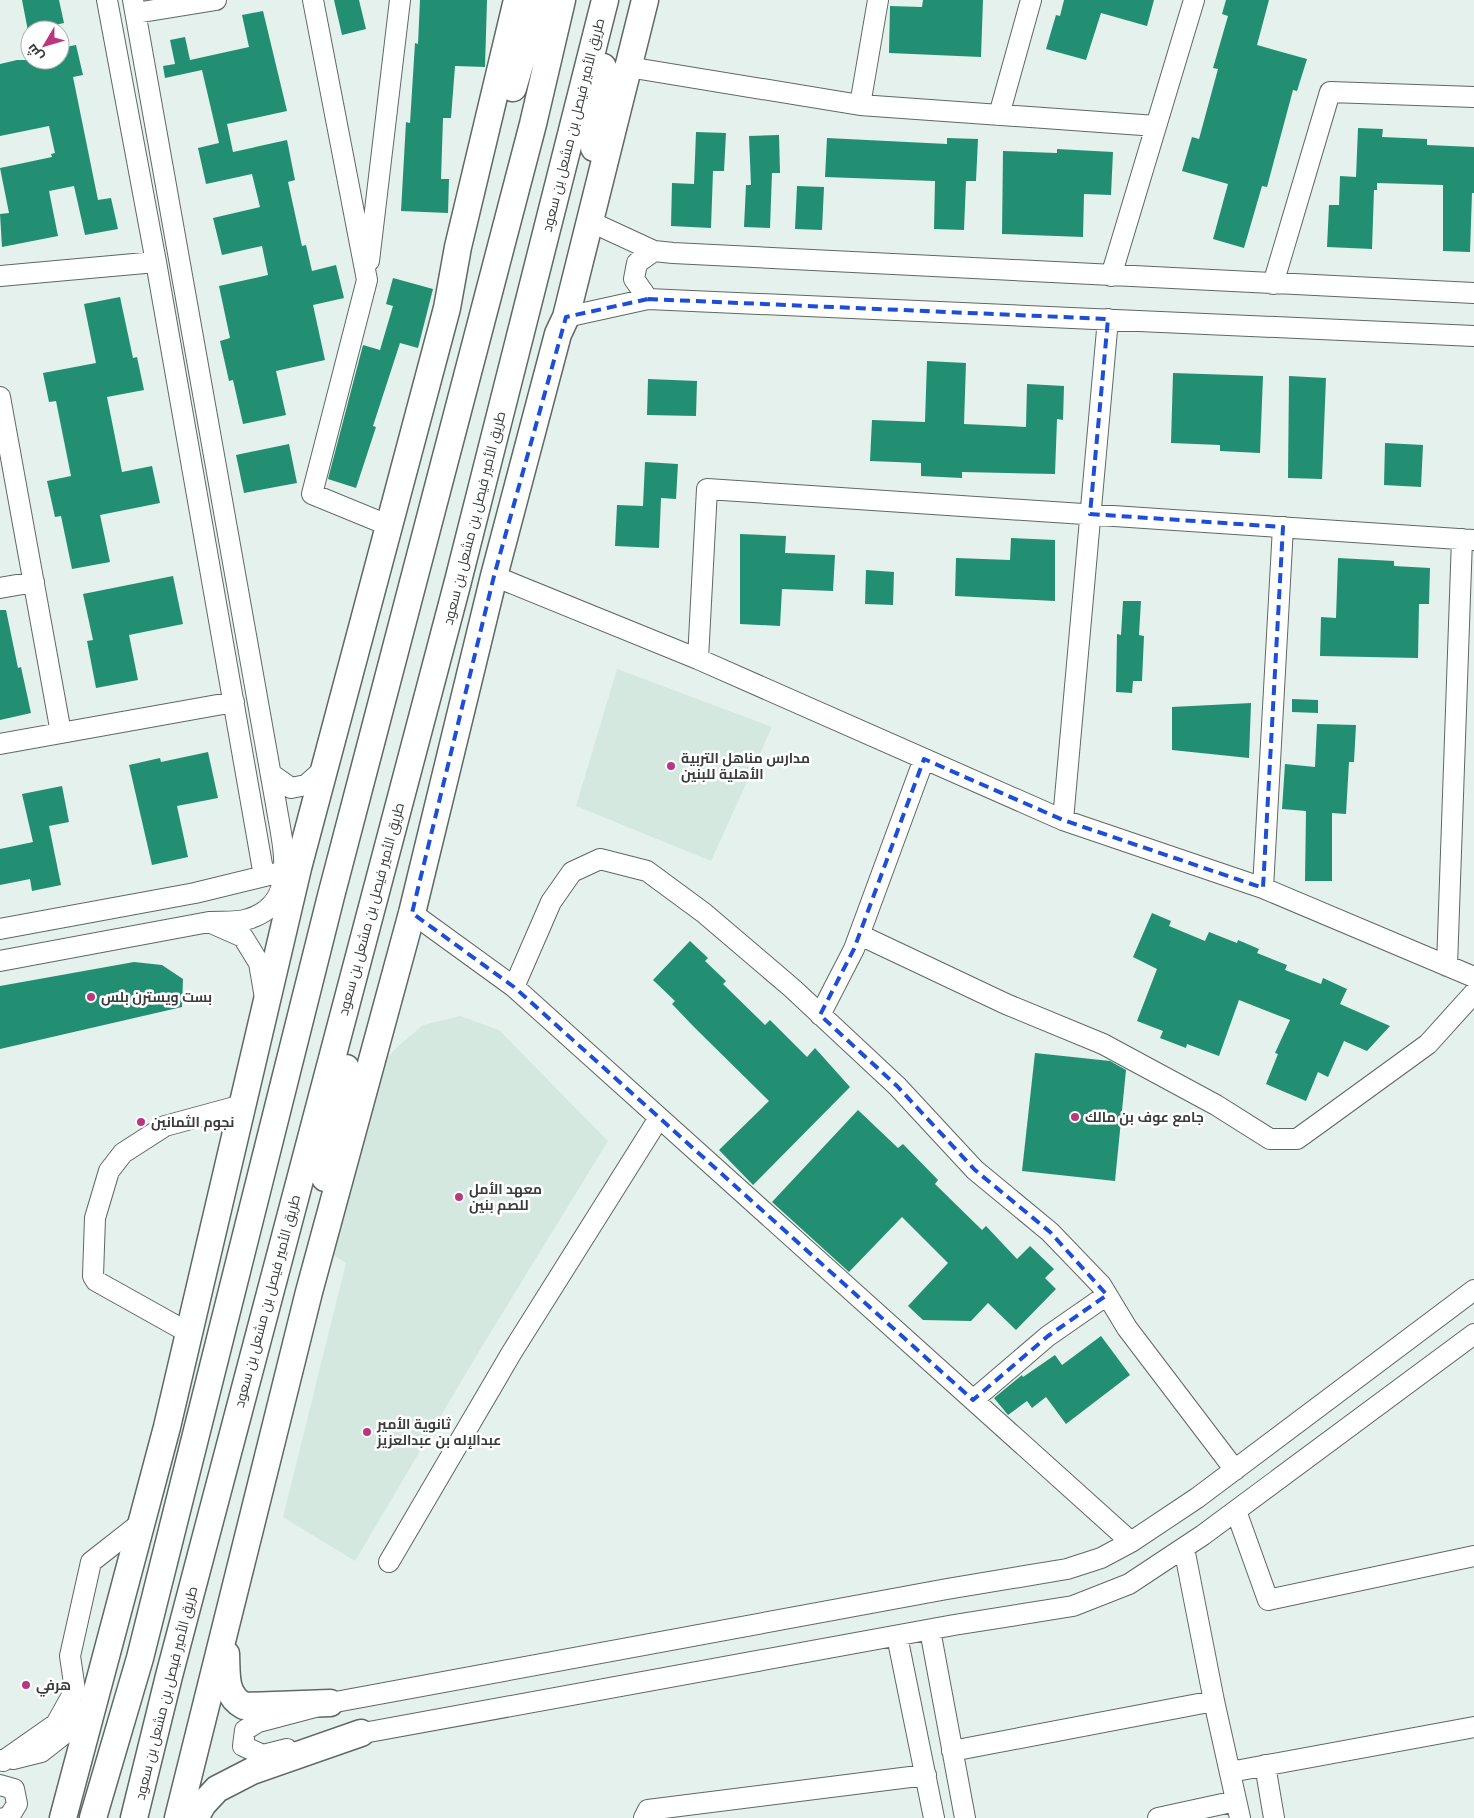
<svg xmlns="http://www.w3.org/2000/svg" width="1474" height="1818" font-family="'Golos Text',Cairo,sans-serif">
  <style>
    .built { fill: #d4e8e0 }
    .building { fill: #228f72 }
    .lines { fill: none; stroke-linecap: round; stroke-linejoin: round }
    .minor-casing { stroke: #5e6864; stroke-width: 22 }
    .major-casing { stroke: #5e6864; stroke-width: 29 }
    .minor { stroke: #fff; stroke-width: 20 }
    .major { stroke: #fff; stroke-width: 26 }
    .marked { fill: none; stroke: #1d4ed8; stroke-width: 4; stroke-dasharray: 10 6; stroke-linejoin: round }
    .poi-dot { fill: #ba377f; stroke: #fff; stroke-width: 2 }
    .labels { text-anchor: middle; stroke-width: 5; stroke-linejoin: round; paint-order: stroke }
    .street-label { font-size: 14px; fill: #393e3c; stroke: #fff }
    .poi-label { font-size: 14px; font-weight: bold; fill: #393e3c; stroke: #fff; text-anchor: start }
  </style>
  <rect width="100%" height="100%" fill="#e5f1ec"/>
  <path class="built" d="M617 669 772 727 711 861 576 806Z
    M460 1016 499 1030 608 1141 481 1348 355 1561 283 1517 346 1263 330 1253 375 1072 395 1049 423 1025Z"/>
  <path class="building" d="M22 0H59L64 23 28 31Z
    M334 0H359L366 29 342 35Z
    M420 0H487L485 67 455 66 451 118H443L441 179H449L448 213 401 211 406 122 410 123 415 43 418 44Z
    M923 0H983L981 57 889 53 890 6 922 7Z
    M1064 0H1154L1147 26 1101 13 1086 60 1046 49 1056 15 1060 16Z
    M1226 0H1269L1257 45 1307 59 1297 91 1293 90 1267 187 1262 186 1244 248 1213 239 1228 184 1182 171 1192 137 1199 139 1218 69 1213 68 1228 16 1222 14Z
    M263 11 287 111 227 124 233 152 287 140 295 180 288 182 302 246 306 245 312 271 336 265 344 298 313 305 325 360 276 371 286 415 243 424 233 380 229 381 220 341 230 338 219 286 268 275 262 246 222 255 213 218 260 207 252 174 206 184 198 148 219 143 202 70 165 78 163 66 175 64 170 40 185 37 190 60 249 47 242 15Z
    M76 45 83 75 73 77 98 200 111 198 118 229 85 235 74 186 49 191 58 236 2 247 0 214 9 213 0 168 52 157 51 154 55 153 49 126 0 136V64L17 60H60V48Z
    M1358 128 1383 129 1382 137 1427 139V145L1474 147V193H1472L1470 252 1443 251V185L1377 183V190H1374L1372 249 1327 247 1329 205H1339L1340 176 1356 177Z
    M696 132 726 133 724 171H713L711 228 671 226 672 183 694 184Z
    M779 135 780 173H772L770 228 744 227 746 185H751L749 136Z
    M827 138 947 144V138L978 139 976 181H966L964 230 934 229 935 181 825 177Z
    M1057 149 1113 152 1111 195 1084 194 1083 237 1002 234 1003 151 1057 153Z
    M797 186 824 187 822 230 795 229Z
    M393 278 433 289 418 348 400 343 373 426 376 427 356 488 328 479 363 345 380 350 393 306 386 304Z
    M120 297 133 358 137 357 144 390 107 397 122 472 152 466 160 503 100 515 110 562 72 569 61 516 55 517 47 481 71 476 56 401 49 402 43 373 96 363 84 304Z
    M927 361 966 363 964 424 1026 427 1027 384 1064 386 1063 420 1057 419 1055 474 962 472V478L921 476V463L870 461 872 420 925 422Z
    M1173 373 1263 376 1260 453 1220 451V445L1171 443Z
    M1289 376 1326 378 1322 479 1288 478Z
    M648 379 697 381 696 416 647 415Z
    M1385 443 1423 445 1421 487 1384 485Z
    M289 444 297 483 244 493 236 455Z
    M645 462 678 464 676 499 661 498 659 548 615 546 617 505 643 506Z
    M740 534 786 536 785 553 835 555 833 591 782 589 780 626 740 624Z
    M1011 538 1055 540V601L955 596 956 558 1010 560Z
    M1338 558 1394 561V566L1430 568 1429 604H1419L1418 658 1320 656 1321 617 1336 618Z
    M866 570 894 572 893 605 865 604Z
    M173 576 183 624 129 635 138 680 96 688 87 641 93 640 83 594Z
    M1123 601H1141L1139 635 1144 636 1142 681H1133L1132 693 1116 692 1117 634 1121 635Z
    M0 610H6L18 668 21 667 31 713 0 720Z
    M1292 699 1318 700V713L1292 712Z
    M1251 703 1249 758 1172 750V707Z
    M1317 724 1356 725 1354 762H1349L1346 814 1332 813V881H1305L1306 811 1282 809 1285 764 1315 767Z
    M208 752 218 798 177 806 188 857 152 865 129 765 160 758 161 762Z
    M62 786 69 822 49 826 61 885 32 891 30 879 0 885V849L33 842 22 794Z
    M1152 913 1171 921 1169 926 1205 941 1209 932 1237 943 1238 940 1259 949 1257 953 1287 965 1285 970 1321 984 1323 978 1347 989 1340 1004 1390 1026 1367 1051 1344 1041 1328 1077 1318 1072 1306 1101 1266 1084 1278 1054 1275 1053 1290 1020 1239 1000 1219 1056 1187 1044 1186 1048 1160 1038 1163 1031 1137 1021 1157 969 1133 957Z
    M690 941 708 958 705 961 726 981 723 984 765 1025 770 1020 807 1057 815 1048 850 1087 753 1185 719 1150 769 1101 694 1027 672 1004 675 1001 653 980Z
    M134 962 162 965 183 979 182 1007 0 1049V986Z
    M1035 1053 1110 1061 1126 1070 1115 1181 1022 1171Z
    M858 1110 898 1148 903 1144 938 1180 935 1184 982 1230 986 1226 1017 1259 1030 1246 1054 1269 1045 1278 1056 1289 1016 1330 988 1303 971 1321 923 1320 908 1306 948 1263 902 1217 849 1272 772 1202Z
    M1101 1336 1130 1375 1066 1424 1046 1397 1032 1408 1027 1401 1008 1415 994 1398 1022 1375 1023 1377 1055 1355 1062 1365Z"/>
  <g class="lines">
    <defs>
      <path id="minor" d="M107 0 156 262 264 876
        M133 0 276 804C282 843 301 904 248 919 237 923 221 921 209 922
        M313 0 367 280 312 494 390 526
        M136 13 216 0
        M628 67 860 105 1156 126
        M860 105 878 0
        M999 115 1031 0
        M589 221 654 251 673 253 1474 293
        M369 261 400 0
        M0 276 156 262
        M1111 276 1194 0
        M1273 284 1330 92 1474 97
        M648 299 634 279 637 263 654 251
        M566 317 648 299 1474 336
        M0 397 61 733
        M494 576 698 659 1063 820 1263 888 1474 977
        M0 588 34 582
        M698 659 707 489 1474 540
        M0 744 234 702
        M271 774 291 788 306 785 324 769
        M1063 820 1108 319
        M1263 888 1283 527
        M412 913 514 987 1131 1542
        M0 929 195 893 277 873
        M860 935 1006 1004 1103 1044 1216 1105 1270 1139H1297L1322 1121 1428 1044 1474 993
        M0 961 209 922 243 937 259 963 265 998
        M1447 966 1462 539
        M514 987 551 902 572 872 600 859 647 871 704 913 792 988 897 1086 975 1170 1050 1232 1101 1285 1127 1328 1235 1470
        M820 1015 854 949 924 759
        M189 1333 96 1281 93 1276 95 1218 109 1171 123 1153 165 1126 242 1105
        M973 1400 1048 1336 1107 1295
        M1236 1511 1268 1600 1474 1556
        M1184 1548 1214 1701 1240 1818
        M389 1562 512 1352 659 1118
        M930 1630 965 1818
        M897 1636 934 1818
        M347 1736 954 1625 1073 1606 1129 1584 1203 1535 1474 1334
        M287 1749 263 1755 243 1746 245 1730 258 1722 330 1703 947 1589 1067 1569 1101 1558 1131 1542 1197 1498 1474 1290
        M952 1751 1214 1701
        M13 1759 41 1752 64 1734 93 1702
        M0 1760 3 1761 56 1724 75 1690 70 1656 91 1562 142 1522
        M1265 1765 1274 1818
        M1230 1772 1474 1727
        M0 1785 14 1789 17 1804 9 1817 4 1818
        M644 1818 648 1810 926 1775
        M1158 1818 1236 1801"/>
      <path id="major" d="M513 88 539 0
        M594 148 603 67
        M325 1178 346 1068
        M226 1654C227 1675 224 1695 244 1706L330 1703
        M63 1818 167 1427 298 868 447 308 458 247 517 0
        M93 1818 140 1658 331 896 533 124 562 0
        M134 1818 169 1676 457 585 605 0
        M178 1818 309 1292 412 913 494 576 558 334 566 317 645 0
        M195 1818 203 1804 217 1789 252 1771 361 1733"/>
    </defs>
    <use href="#minor" class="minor-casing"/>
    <use href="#major" class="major-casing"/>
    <use href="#minor" class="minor"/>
    <use href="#major" class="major"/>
  </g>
  <path class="marked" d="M648 299 1108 319 1090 514 1283 527 1263 888 1063 820 924 759 854 949 820 1015 897 1086 975 1170 1050 1232 1107 1295 1048 1336 973 1400 514 987 412 913 494 576 566 317Z"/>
  <g class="poi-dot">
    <circle cx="671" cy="766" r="5"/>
    <circle cx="91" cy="997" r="5"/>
    <circle cx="1075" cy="1117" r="5"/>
    <circle cx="141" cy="1122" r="5"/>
    <circle cx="459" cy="1197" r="5"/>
    <circle cx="367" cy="1432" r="5"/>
    <circle cx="26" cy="1685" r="5"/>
  </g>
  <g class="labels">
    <g class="street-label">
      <text transform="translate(573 125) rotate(-76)" y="5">طريق الأمير فيصل بن مشعل بن سعود</text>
      <text transform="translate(474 518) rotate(-76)" y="5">طريق الأمير فيصل بن مشعل بن سعود</text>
      <text transform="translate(371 909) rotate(-75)" y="5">طريق الأمير فيصل بن مشعل بن سعود</text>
      <text transform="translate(267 1301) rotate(-75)" y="5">طريق الأمير فيصل بن مشعل بن سعود</text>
      <text transform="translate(166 1693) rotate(-76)" y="5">طريق الأمير فيصل بن مشعل بن سعود</text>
    </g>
    <g class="poi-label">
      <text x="681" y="763">مدارس مناهل التربية<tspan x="681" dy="16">الأهلية للبنين</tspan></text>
      <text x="101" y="1002">بست ويسترن بلس</text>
      <text x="1085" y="1122">جامع عوف بن مالك</text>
      <text x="151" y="1127">نجوم الثمانين</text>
      <text x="469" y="1194">معهد الأمل<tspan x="469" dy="16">للصم بنين</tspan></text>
      <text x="377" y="1429">ثانوية الأمير<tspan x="377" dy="16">عبدالإله بن عبدالعزيز</tspan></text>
      <text x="36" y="1690">هرفي</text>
    </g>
  </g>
  <g transform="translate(45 45) rotate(232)"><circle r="24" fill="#ffffff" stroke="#b0b2b1"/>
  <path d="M0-4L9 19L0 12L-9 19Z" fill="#ba377f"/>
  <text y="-8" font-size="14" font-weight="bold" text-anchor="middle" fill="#393e3c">ش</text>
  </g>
</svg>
